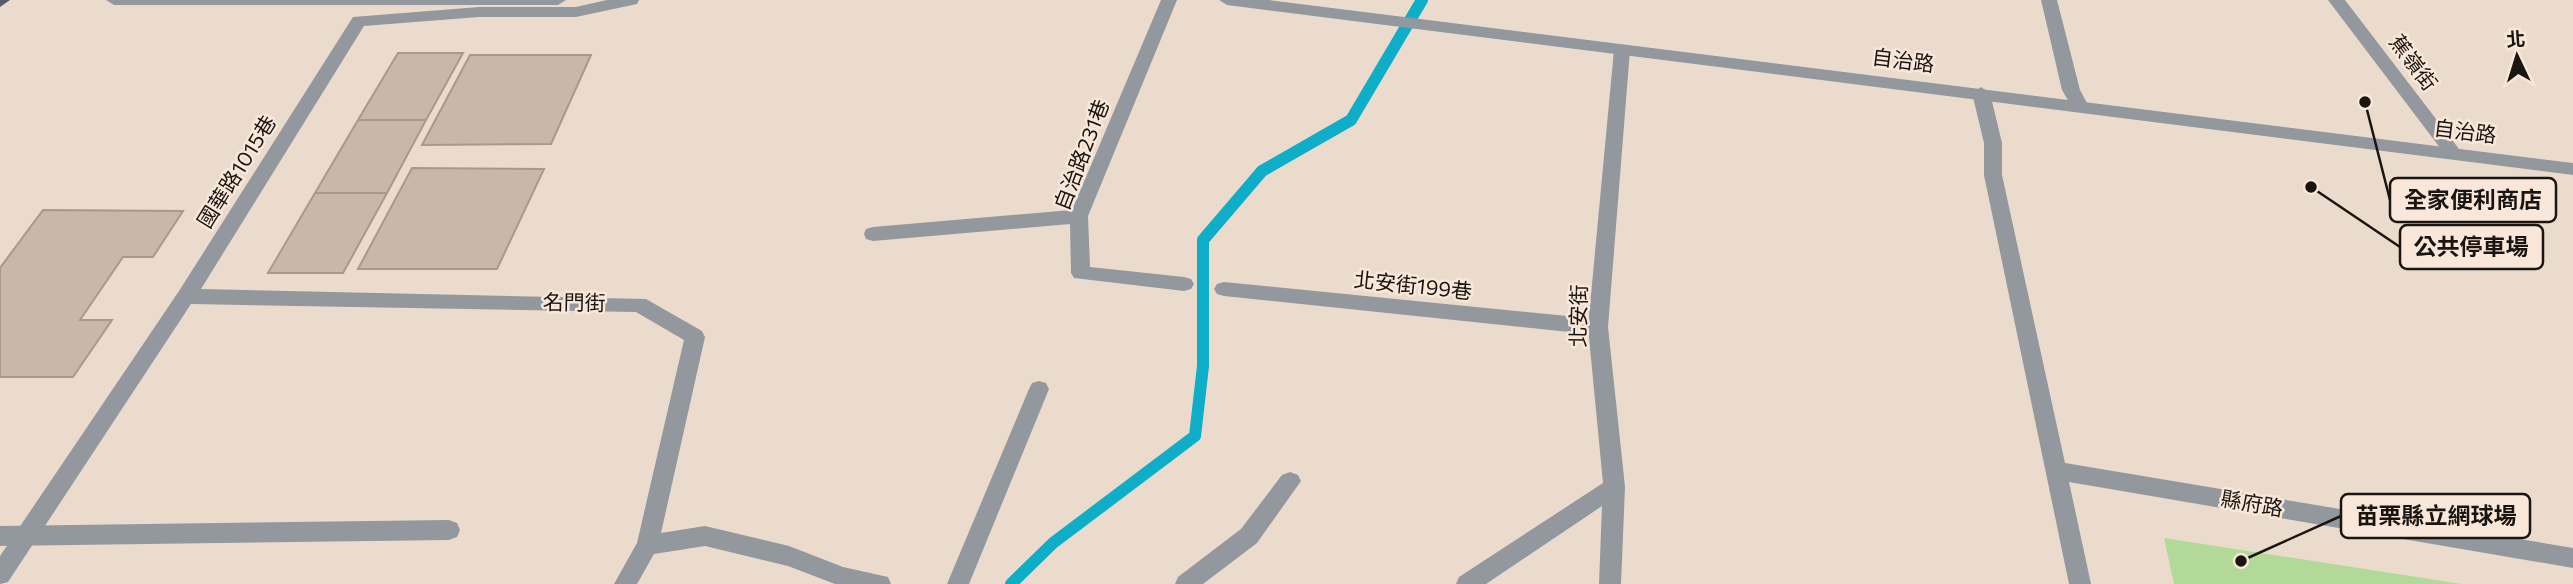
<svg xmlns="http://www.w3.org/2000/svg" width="2573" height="584" font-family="Commissioner,'Noto Sans TC',sans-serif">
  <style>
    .green { fill: #b2d998 }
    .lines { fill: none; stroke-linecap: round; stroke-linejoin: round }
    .stream { stroke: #0faec8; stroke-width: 12 }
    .building { fill: #c8b8aa; stroke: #a8998c; stroke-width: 2 }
    .service { fill: #93979e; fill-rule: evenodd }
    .minor { fill: #93979e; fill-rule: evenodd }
    .tertiary { fill: #93979e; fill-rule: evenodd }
    .primary { fill: #565c69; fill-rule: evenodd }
    .labels { text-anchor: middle; stroke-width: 5; stroke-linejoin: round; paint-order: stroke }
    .street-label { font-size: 21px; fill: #1a1510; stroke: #f9e8da }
    .leader { fill: none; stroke: #1a1510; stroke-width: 2.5 }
    .callout-dot { fill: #1a1510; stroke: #f9e8da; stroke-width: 2.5 }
    .callout { fill: #f9e8da; stroke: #1a1510; stroke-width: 2.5 }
    .callout-label { font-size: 23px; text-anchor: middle; font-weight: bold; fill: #1a1510 }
  </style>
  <rect width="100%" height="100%" fill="#ebdbcd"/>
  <path class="green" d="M2164 538 2462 584H2174Z"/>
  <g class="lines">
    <path class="stream" d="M1011 584 1053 543 1195 436 1203 366V240L1262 171 1351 120 1422 0"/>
  </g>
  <path class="building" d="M398 53H463L426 120H358Z
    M470 55H591L551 144 422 145Z
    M358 120H426L387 193H315Z
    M412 168 544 169 497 269H358Z
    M315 193H387L343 273H268Z
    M43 210 183 211 153 257H123L80 320H112L73 377H0V268Z"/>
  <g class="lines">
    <path class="service" d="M106 0H566L558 5H114Z
      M1161 0H1177L1088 216 1090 267 1184 277 1191 279 1194 284 1191 289 1184 291 1074 278 1071 273 1070 224 873 241 866 239 864 234 866 229 873 227 1072 210Z
      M1224 282 1598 319 1605 321 1608 327 1605 333 1598 335 1224 296 1217 294 1214 289 1217 284Z
      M1039 381 1046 383 1049 389 969 584H947L1029 389 1032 383Z
      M1290 472 1298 475 1301 481 1257 543 1203 584H1175L1178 577 1241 529 1282 475Z
      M449 520 457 523 460 530 457 537 449 540 0 546V526Z"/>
    <path class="minor" d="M607 0H639L637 4 576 17H479L364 26 201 289 646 299 702 331 705 337 661 533 705 526 789 546 843 567 888 577 891 584H835L788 566 705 546 654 554 637 584H614L637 543 684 340 636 312 191 304 8 582 0 584V556L179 291 353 17 479 7H576Z
      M2041 0H2057L2080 90 2088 105 2085 109H2073L2062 90Z
      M2328 0H2345L2459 149 2462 153 2459 157H2447Z
      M1622 44 1630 50 1608 327 1625 487 1621 584H1599L1602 506 1486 584H1456L1459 577 1603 483 1588 327 1614 50Z
      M1981 87 1990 93 2002 143V175L2065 463 2573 548V568L2069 482 2091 584H2069L1984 175V143L1972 93Z"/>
    <path class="tertiary" d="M1219 0H1269L2573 163V175L1227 5Z"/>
    <path class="primary" d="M0 0H10L0 7Z"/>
  </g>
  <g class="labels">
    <g class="street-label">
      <text transform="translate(1903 61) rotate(7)" y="7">自治路</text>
      <text transform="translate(2413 63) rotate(53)" y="7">蕉嶺街</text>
      <text transform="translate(2465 132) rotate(7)" y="7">自治路</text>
      <text transform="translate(1082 155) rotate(-69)" y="7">自治路231巷</text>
      <text transform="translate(237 172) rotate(-58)" y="7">國華路1015巷</text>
      <text transform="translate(1413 286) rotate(6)" y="7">北安街199巷</text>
      <text transform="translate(574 303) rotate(1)" y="7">名門街</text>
      <text transform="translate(1579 316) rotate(-89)" y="7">北安街</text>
      <text transform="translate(2252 504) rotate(10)" y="7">縣府路</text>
    </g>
  </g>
  <path class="leader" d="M2365 102L2390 200M2311 187L2400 247M2241 561L2341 516"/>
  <g class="callout-dot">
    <circle cx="2365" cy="102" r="7"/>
    <circle cx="2311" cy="187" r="7"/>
    <circle cx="2241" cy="561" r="7"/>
  </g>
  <g class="callout">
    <rect x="2390" y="178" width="166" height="44" rx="7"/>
    <rect x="2400" y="225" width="143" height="44" rx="7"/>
    <rect x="2341" y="494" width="189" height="44" rx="7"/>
  </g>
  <g class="callout-label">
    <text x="2473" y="208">全家便利商店</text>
    <text x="2471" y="255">公共停車場</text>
    <text x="2436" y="524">苗栗縣立網球場</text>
  </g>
  <g transform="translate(2517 56) rotate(356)" stroke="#f9e8da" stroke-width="5" paint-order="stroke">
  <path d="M0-5L12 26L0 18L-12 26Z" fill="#1a1510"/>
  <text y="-10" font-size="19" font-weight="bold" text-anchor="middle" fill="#1a1510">北</text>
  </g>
</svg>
